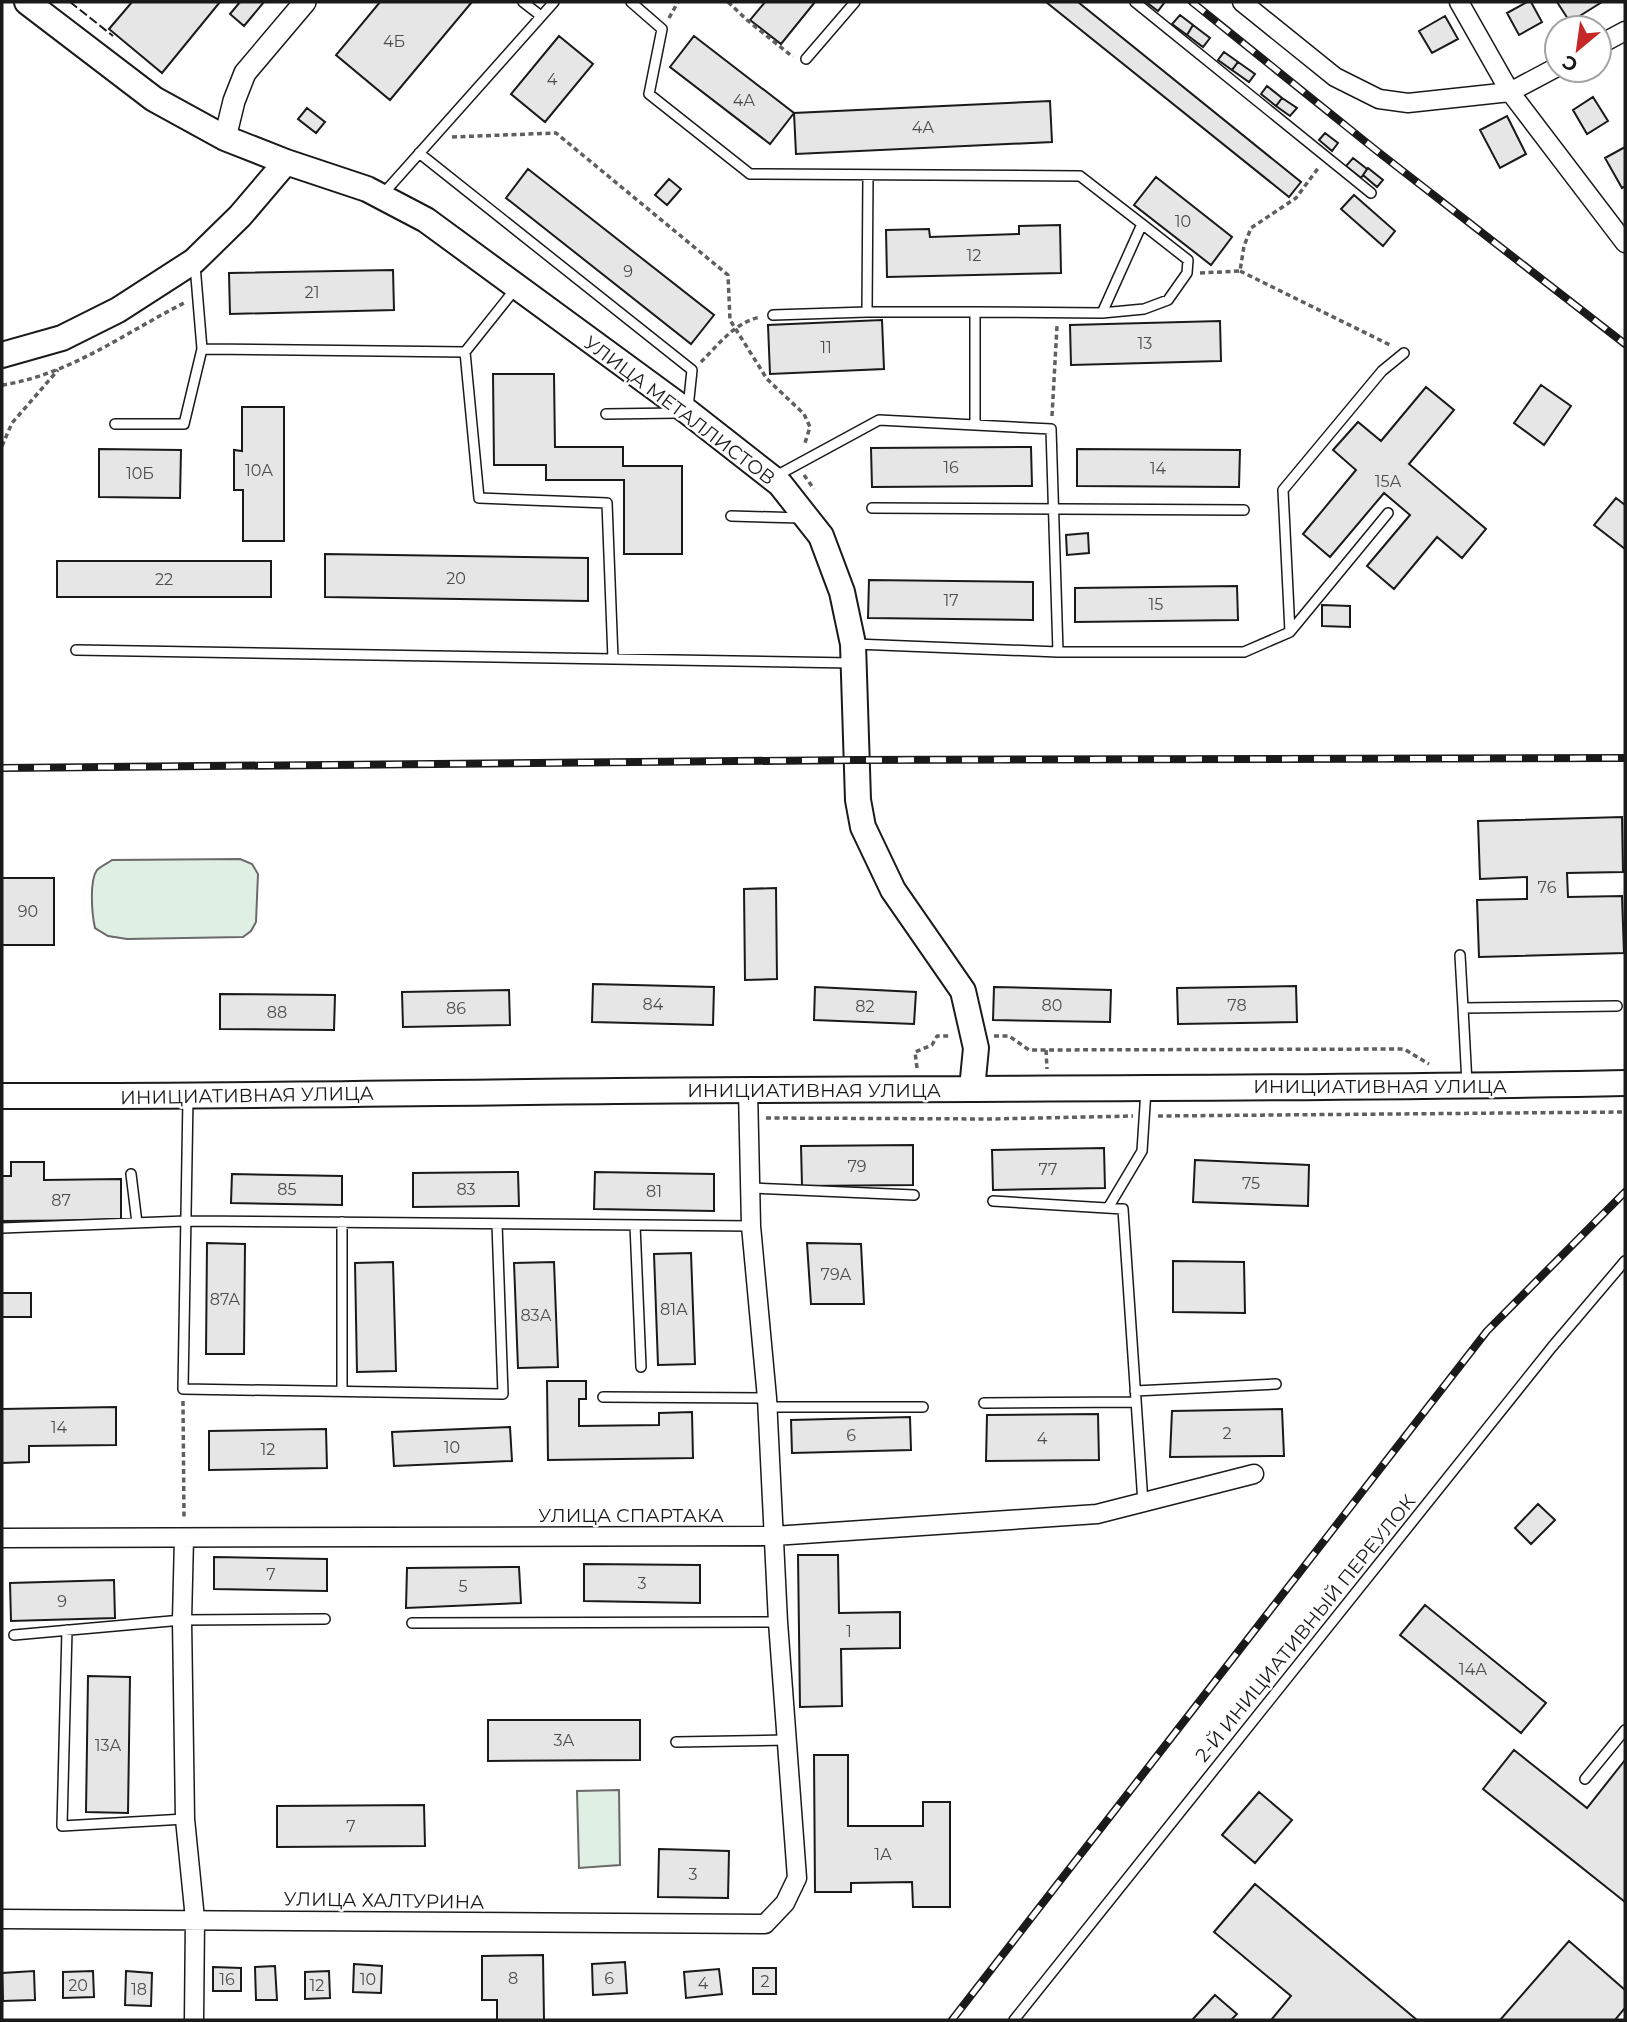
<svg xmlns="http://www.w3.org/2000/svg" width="1627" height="2022" font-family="Montserrat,sans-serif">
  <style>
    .pitch { fill: #e0efe3; stroke: #6a6a6a; stroke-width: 2 }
    .building { fill: #e6e6e6; stroke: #1a1a1a; stroke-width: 2 }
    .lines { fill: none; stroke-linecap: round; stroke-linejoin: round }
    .service-casing { stroke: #1a1a1a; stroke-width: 12 }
    .minor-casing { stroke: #1a1a1a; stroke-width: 21 }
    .tertiary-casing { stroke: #1a1a1a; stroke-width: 24 }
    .secondary-casing { stroke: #1a1a1a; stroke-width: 28 }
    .path { stroke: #5f5f5f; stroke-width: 3.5; stroke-dasharray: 5 3.5; stroke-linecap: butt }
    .service { stroke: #fff; stroke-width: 9 }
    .minor { stroke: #fff; stroke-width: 18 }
    .tertiary { stroke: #fff; stroke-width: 21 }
    .secondary { stroke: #fff; stroke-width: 24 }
    .rail-casing { stroke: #1a1a1a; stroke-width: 8 }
    .rail { stroke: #fff; stroke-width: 5; stroke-dasharray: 16; stroke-linecap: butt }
    .fence { stroke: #1a1a1a; stroke-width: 2; stroke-dasharray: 9 3.5; stroke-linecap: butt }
    .labels { text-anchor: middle; stroke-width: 5; stroke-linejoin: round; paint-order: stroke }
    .number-label { font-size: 16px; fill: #4d4d4d }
    .street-label { font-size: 19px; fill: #1a1a1a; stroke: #fff }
  </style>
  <rect width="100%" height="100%" fill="#fff"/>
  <path class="pitch" d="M240 859 252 864 258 874 256 922 251 931 243 937 127 939 108 936 95 928C92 915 89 881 97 870 101 866 108 863 112 860Z
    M619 1790 620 1865 579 1868 577 1791Z"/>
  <path class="building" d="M132 2H220L162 73 109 29Z
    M240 2H264L244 26 230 14Z
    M380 2H472L390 100 336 55Z
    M765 2H815L781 44 750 20Z
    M1046 2H1078L1301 182 1289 197Z
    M1146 2H1163L1164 3 1158 11Z
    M1527 2H1531L1542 22 1519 35 1507 13Z
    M1557 2H1602L1570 22Z
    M1180 15 1193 25 1187 35 1172 24Z
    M1445 16 1458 39 1432 53 1419 31Z
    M1193 25 1210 38 1203 47 1187 35Z
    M559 36 593 64 545 122 511 94Z
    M694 36 794 113 770 144 670 67Z
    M1224 52 1238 62 1232 70 1218 60Z
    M1238 62 1255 74 1249 82 1232 70Z
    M1267 86 1282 98 1276 106 1261 94Z
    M1593 97 1608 121 1587 134 1573 110Z
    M1282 98 1297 108 1290 116 1276 106Z
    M1050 101 1052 142 796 154 794 113Z
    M307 108 325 122 316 133 298 119Z
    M1507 116 1526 154 1500 168 1480 130Z
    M1325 133 1338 143 1332 151 1319 140Z
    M1625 147V186L1622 188 1605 158Z
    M1353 158 1367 169 1361 178 1346 166Z
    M1368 168 1383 180 1377 187 1363 175Z
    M528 169 714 315 691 344 506 198Z
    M1156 177 1232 237 1211 265 1134 205Z
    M669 179 681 189 667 205 655 195Z
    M1354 195 1395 231 1383 246 1341 209Z
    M1060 225 1061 273 887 277 886 230 929 229 930 237 1019 234V226Z
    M393 270 394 310 230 314 229 273Z
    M882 320 884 369 770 374 768 325Z
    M1220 321 1221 361 1071 365 1070 325Z
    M493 374H554L555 447H623V466H682V554H624V480H546V465H494Z
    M1541 385 1571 406 1544 445 1514 423Z
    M1426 387 1454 410 1409 464 1486 529 1462 558 1437 537 1394 589 1367 566 1410 515 1384 493 1330 557 1303 534 1356 470 1333 450 1358 422 1381 441Z
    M242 407H284V541H243V490H234V450L242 451Z
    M1031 447 1032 486 872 487 871 448Z
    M99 449 181 450 180 498 99 497Z
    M1077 449 1240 450 1239 487 1077 486Z
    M1616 498 1625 505V549L1594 525Z
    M1088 533 1089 553 1067 555 1066 535Z
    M325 554 588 558V601L325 597Z
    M57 561H271V597H57Z
    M869 580 1033 582V620L868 618Z
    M1237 586 1238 620 1075 622V588Z
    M1322 605 1350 606V627L1322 626Z
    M1622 817 1623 872 1567 873 1568 897 1622 896 1624 953 1479 957 1477 900 1527 899V877L1480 879 1478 821Z
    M2 878H54V945H2Z
    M776 888 777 979 745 980 744 889Z
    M593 984 714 987 713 1025 592 1022Z
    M1296 986 1297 1022 1178 1024 1177 988Z
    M815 987 916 992 914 1024 814 1020Z
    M994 987 1111 990 1110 1022 993 1020Z
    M509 990 510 1025 403 1027 402 992Z
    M220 994 335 995 334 1030 220 1029Z
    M913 1145V1185L802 1186 801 1146Z
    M1104 1148 1105 1188 993 1190 992 1150Z
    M1195 1160 1309 1165 1308 1206 1193 1202Z
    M11 1162H44V1180L121 1179V1220L2 1221V1176H11Z
    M518 1172 519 1206 413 1207V1173Z
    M595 1172 714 1174V1211L594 1209Z
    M232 1174 342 1176V1205L231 1203Z
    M207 1243 245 1244 244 1354H206Z
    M807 1243 861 1244 864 1304H811Z
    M691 1253 695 1364 658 1365 654 1254Z
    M1173 1261 1244 1262 1245 1313 1173 1312Z
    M393 1262 396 1371 357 1372 355 1263Z
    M554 1262 558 1367 518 1368 514 1263Z
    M2 1293H31V1317H2Z
    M547 1381H586V1399H579V1426L659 1425V1413L692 1412 693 1458 548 1460Z
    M116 1407V1445L29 1446V1462L2 1463V1409Z
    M1282 1409 1284 1456 1170 1457 1172 1411Z
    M1098 1414 1099 1460 986 1461 987 1415Z
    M910 1417 911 1450 792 1453 791 1420Z
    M510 1427 512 1461 394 1466 392 1432Z
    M326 1429 327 1468 209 1470V1431Z
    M1538 1504 1555 1520 1531 1544 1515 1528Z
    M798 1555H838L839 1613 900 1612V1648L841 1649 842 1706 800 1707Z
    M214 1557 327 1559V1591L214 1589Z
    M584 1564 700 1565V1603L584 1601Z
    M519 1567 521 1603 406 1608 407 1568Z
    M114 1580 115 1618 11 1621 10 1583Z
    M1425 1605 1546 1703 1521 1733 1400 1635Z
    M88 1676 130 1677 128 1813 86 1812Z
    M488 1720H640V1760L488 1761Z
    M1514 1750 1587 1808 1625 1760V1902L1483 1789Z
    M814 1755H848V1826H923V1802H950V1907H913L912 1882 851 1883V1892H815Z
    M1259 1792 1292 1820 1255 1863 1222 1835Z
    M424 1805 425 1846 277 1847V1806Z
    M659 1849 729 1851 728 1898 658 1897Z
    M1255 1884 1417 2020H1271L1291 1996 1214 1932Z
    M1569 1941 1625 1990V2008L1615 2020H1500Z
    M543 1955 544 2020H497V2000H482V1956Z
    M625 1962 627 1993 593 1995 592 1964Z
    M354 1964 382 1966 381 1993 353 1992Z
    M275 1966 277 2000H256L255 1967Z
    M213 1967 241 1968V1991H213Z
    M753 1968H776V1994H753Z
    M719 1969 722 1994 686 1998 684 1972Z
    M34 1971 35 2000 3 2001 2 1973Z
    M93 1971 94 1997 63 1998V1972Z
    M126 1971 152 1973 151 2006 125 2005Z
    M329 1971 330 1998 305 1999V1972Z
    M1215 1995 1237 2014 1231 2020H1192Z"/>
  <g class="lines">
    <defs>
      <path id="service" d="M523 2 541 16
        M631 2 662 29 649 94 750 174 1080 176 1142 224 1102 313 975 312V425
        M1135 2 1371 193
        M806 59 855 2
        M419 153 692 370 688 408
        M868 175 867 312H975
        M383 194 554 2
        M195 265 202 349 465 352 479 498 607 503 613 659
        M1102 313 1144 309 1168 300 1187 273 1188 260 1142 224
        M773 315 867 312
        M465 352 516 288
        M606 414 678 413
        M115 424H184L202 349
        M776 476 879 420 1051 429 1058 652
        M872 508 1244 510
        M731 516 802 518
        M1290 632 1283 490 1382 371 1404 353
        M855 644 1058 652H1244L1290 632 1388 513
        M76 650 852 663
        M1460 955 1463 1008
        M1467 1084 1463 1008 1617 1006
        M188 1098 183 1389 503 1394 497 1224
        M131 1174 137 1223
        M750 1188 914 1195
        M993 1201 1123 1209 1143 1503
        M1108 1208 1142 1151 1146 1090
        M635 1225 641 1367
        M2 1228 186 1221 751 1226
        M342 1391V1222
        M1135 1391 1276 1384
        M603 1397 767 1398
        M984 1403 1136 1402
        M767 1407H923
        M412 1623 778 1622
        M67 1630 62 1826 185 1819
        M14 1635 182 1620 325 1619
        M676 1742 787 1740
        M1585 1779 1625 1730
        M1014 2020 1552 1347 1625 1261"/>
      <path id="minor" d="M1242 2 1335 77 1379 99 1408 103 1510 92 1557 67
        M1459 2 1510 92 1625 243
        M1599 45 1625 31
        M2 1538 774 1536 1097 1514 1254 1474
        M184 1538 182 1620 185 1819 195 1919 194 2020
        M2 1919 765 1924 785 1903 797 1878 778 1622 767 1398 751 1226 748 1090"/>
      <path id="tertiary" d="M225 138 234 101 245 73 305 2"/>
      <path id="secondary" d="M27 2 154 99 225 138 286 162 367 189 426 220 688 412 780 484 821 536 842 592 853 644 858 800 863 827 893 890 963 991 976 1048 972 1089
        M2 355 62 338 118 310 194 261 240 216 286 162
        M2 1096C252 1097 502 1091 752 1090 1043 1088 1334 1089 1625 1083"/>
    </defs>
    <use href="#service" class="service-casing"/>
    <use href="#minor" class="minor-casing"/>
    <use href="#tertiary" class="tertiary-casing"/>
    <use href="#secondary" class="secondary-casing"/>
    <path class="path" d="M728 2 747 20 793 57
      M669 18 678 2
      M452 137 556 133 728 275 730 320 767 379 804 414 810 427 804 446
      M1240 271 1392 346
      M1200 273 1240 271 1244 246 1251 228 1296 198 1319 167
      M701 362C718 345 736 321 761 317
      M2 385C70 375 126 332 186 302
      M1052 416 1057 326
      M2 446 12 423 58 370
      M804 475 814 489
      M994 1036H1009L1029 1050 1404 1049 1429 1064
      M1046 1050 1047 1069
      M917 1068 915 1052 932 1045 937 1036H951
      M1158 1116 1625 1112
      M766 1118 990 1119 1133 1116
      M183 1401 184 1519"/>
    <use href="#service" class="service"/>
    <use href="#minor" class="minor"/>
    <use href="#tertiary" class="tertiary"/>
    <use href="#secondary" class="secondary"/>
    <defs>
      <path id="rail" d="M1192 2 1377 151 1625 344
        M2 768 856 760 1625 758
        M952 2020 1487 1331 1625 1192"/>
    </defs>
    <use href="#rail" class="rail-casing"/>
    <use href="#rail" class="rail"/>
    <path class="fence" d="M70 2 113 36"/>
  </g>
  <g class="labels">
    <g class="number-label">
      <text x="394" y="47">4Б</text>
      <text x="552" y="85">4</text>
      <text x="744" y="106">4А</text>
      <text x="923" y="133">4А</text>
      <text x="1183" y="227">10</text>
      <text x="974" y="261">12</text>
      <text x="628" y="277">9</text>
      <text x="312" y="298">21</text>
      <text x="1145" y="349">13</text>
      <text x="826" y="353">11</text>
      <text x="951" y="473">16</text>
      <text x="1158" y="474">14</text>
      <text x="259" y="476">10А</text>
      <text x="140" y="479">10Б</text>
      <text x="1388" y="487">15А</text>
      <text x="456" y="584">20</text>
      <text x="164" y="585">22</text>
      <text x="951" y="606">17</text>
      <text x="1156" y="610">15</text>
      <text x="1547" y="893">76</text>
      <text x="28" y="917">90</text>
      <text x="653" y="1010">84</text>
      <text x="1052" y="1011">80</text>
      <text x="1237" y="1011">78</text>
      <text x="865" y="1012">82</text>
      <text x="456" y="1014">86</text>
      <text x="277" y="1018">88</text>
      <text x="857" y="1172">79</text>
      <text x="1048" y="1175">77</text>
      <text x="1251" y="1189">75</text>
      <text x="287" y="1195">85</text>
      <text x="466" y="1195">83</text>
      <text x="654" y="1197">81</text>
      <text x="61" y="1206">87</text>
      <text x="836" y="1280">79А</text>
      <text x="225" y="1305">87А</text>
      <text x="674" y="1315">81А</text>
      <text x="536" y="1321">83А</text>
      <text x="59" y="1433">14</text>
      <text x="1227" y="1439">2</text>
      <text x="851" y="1441">6</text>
      <text x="1042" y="1444">4</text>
      <text x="452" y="1453">10</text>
      <text x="268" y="1455">12</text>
      <text x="271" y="1580">7</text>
      <text x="642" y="1589">3</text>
      <text x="463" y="1592">5</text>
      <text x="62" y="1607">9</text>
      <text x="849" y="1637">1</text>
      <text x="1473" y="1675">14А</text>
      <text x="564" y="1746">3А</text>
      <text x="108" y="1751">13А</text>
      <text x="351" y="1832">7</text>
      <text x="883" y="1860">1А</text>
      <text x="693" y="1880">3</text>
      <text x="513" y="1984">8</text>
      <text x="609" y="1984">6</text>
      <text x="227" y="1985">16</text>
      <text x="368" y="1985">10</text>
      <text x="765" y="1987">2</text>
      <text x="703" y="1989">4</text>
      <text x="78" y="1991">20</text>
      <text x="317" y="1991">12</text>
      <text x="139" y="1995">18</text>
    </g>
    <g class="street-label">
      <text transform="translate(680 410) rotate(37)" y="7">УЛИЦА МЕТАЛЛИСТОВ</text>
      <text x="1380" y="1093">ИНИЦИАТИВНАЯ УЛИЦА</text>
      <text x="814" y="1097">ИНИЦИАТИВНАЯ УЛИЦА</text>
      <text transform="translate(247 1095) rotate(-1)" y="7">ИНИЦИАТИВНАЯ УЛИЦА</text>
      <text x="631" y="1522">УЛИЦА СПАРТАКА</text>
      <text transform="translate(1305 1628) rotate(-51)" y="7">2-Й ИНИЦИАТИВНЫЙ ПЕРЕУЛОК</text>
      <text transform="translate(384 1900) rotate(1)" y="7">УЛИЦА ХАЛТУРИНА</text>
    </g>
  </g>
  <rect width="1627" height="2022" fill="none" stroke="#1a1a1a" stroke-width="7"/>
  <g transform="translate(1578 49) rotate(209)"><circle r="33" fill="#ffffff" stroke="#a3a3a3" stroke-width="2"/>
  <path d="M0-5L12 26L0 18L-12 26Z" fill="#c62828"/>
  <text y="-10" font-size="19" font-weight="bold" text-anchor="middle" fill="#1a1a1a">С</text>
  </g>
</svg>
